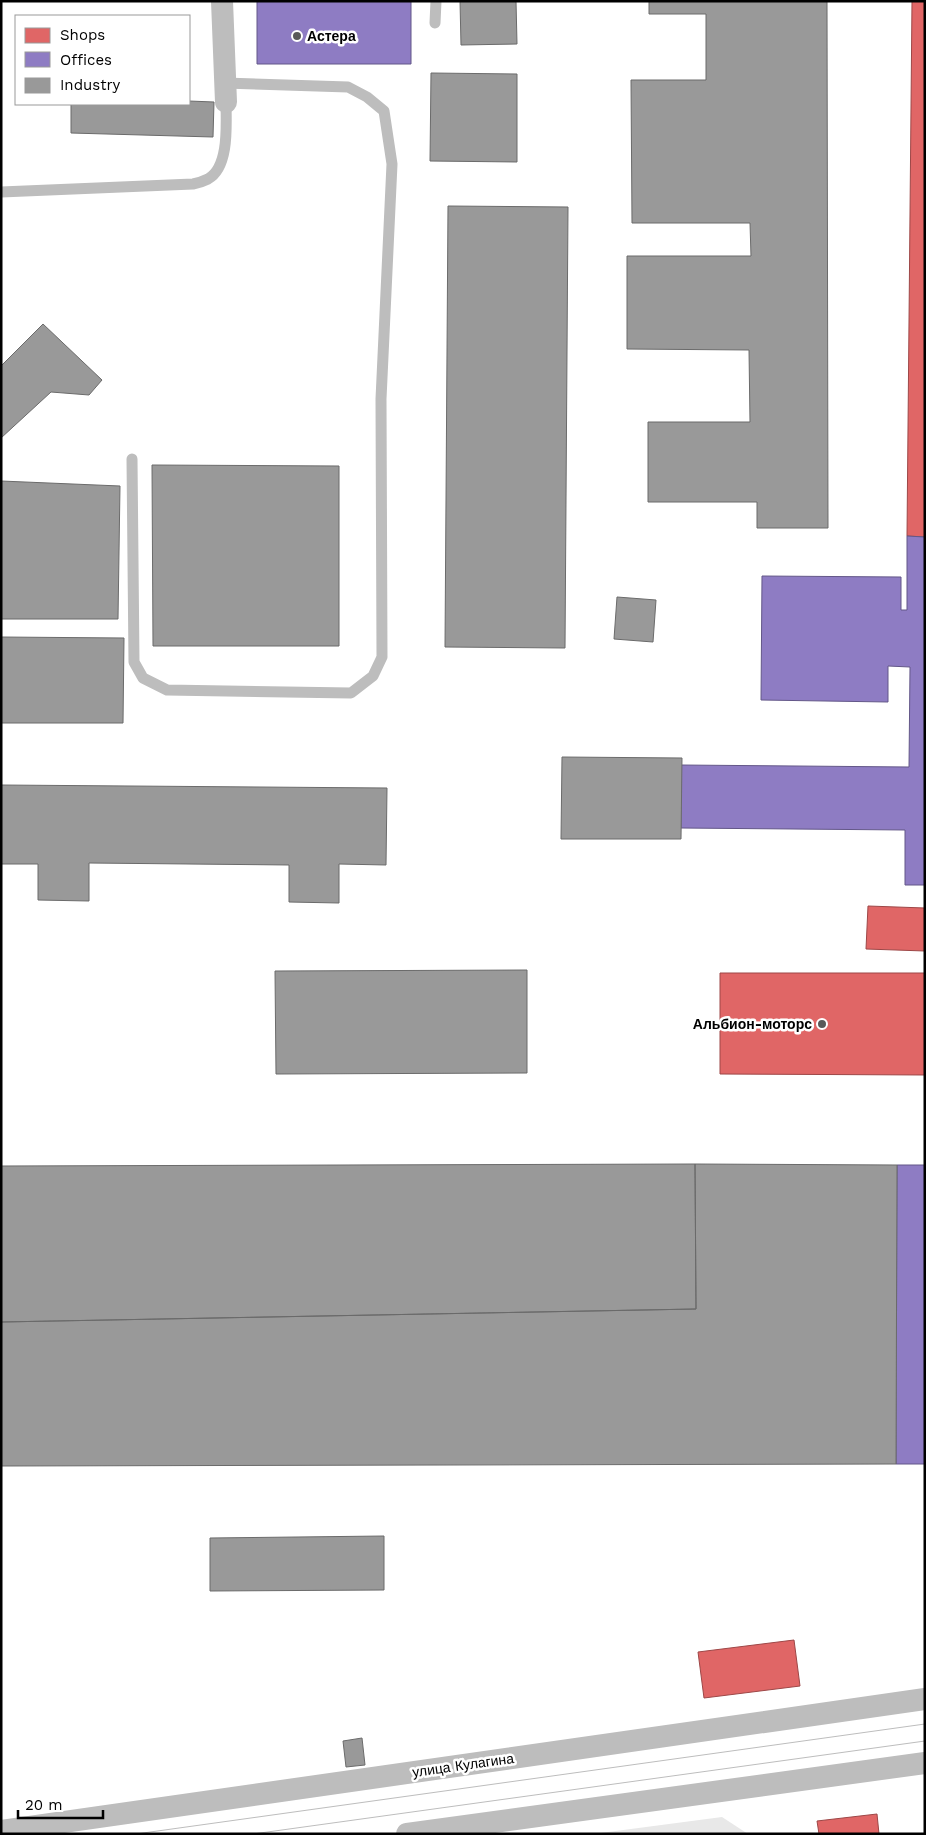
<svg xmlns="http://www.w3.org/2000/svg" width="926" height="1835" font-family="'Work Sans',sans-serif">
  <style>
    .green { fill: #e8e8e8 }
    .shops { fill: #e06666; stroke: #9d4747 }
    .offices { fill: #8e7cc3; stroke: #635788 }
    .industry { fill: #999; stroke: #6b6b6b }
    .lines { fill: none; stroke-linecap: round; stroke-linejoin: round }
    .lane { stroke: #bdbdbd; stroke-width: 11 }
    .street { stroke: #bdbdbd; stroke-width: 22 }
    .tram { stroke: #bdbdbd; stroke-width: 1 }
    .poi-dot { fill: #595959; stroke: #fff; stroke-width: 2 }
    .labels { text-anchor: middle; stroke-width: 5; stroke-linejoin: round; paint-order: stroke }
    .poi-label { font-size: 14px; font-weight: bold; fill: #000; stroke: #fff; text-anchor: start }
    .street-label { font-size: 14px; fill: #000; stroke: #fff }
  </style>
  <rect width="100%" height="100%" fill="#fff"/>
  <path class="green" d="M722 1817 748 1834H593Z"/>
  <path class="shops" d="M912 1H925V537L907 536Z
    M868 906 925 908V951L866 949Z
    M720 973H925V1075L720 1074Z
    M794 1640 800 1686 704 1698 698 1652Z
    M877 1814 879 1834H819L817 1821Z"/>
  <path class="offices" d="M257 1H411V64H257Z
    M907 536 925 537V885H905V830L681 828V765L909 767 910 667 888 666V702L761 700 762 576 901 577V610H907Z
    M897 1165H925V1464H896Z"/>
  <path class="industry" d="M460 1H516L517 44 461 45Z
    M649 1H827L828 528H757V502H648V422H750L749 350 627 349V256H751L750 223H632L631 80H706V14H649Z
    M431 73 517 74V162L430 161Z
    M189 101 214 102 213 137 71 133V104H189Z
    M448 206 568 207 565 648 445 647Z
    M43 324 102 380 89 395 51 392 1 438V366Z
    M152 465 339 466V646H153Z
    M1 481 120 486 118 619H1Z
    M617 597 656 600 653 642 614 639Z
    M1 637 124 638 123 723H1Z
    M562 757 682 758 681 839H561Z
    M1 785 387 788 386 865 339 864V903L289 902V865L89 863V901L38 900V864H1Z
    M527 970V1073L276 1074 275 971Z
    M695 1164 897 1165 896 1464 1 1466V1322L696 1309Z
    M695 1164 696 1309 1 1322V1166Z
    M384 1536V1590L210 1591V1538Z
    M362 1738 365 1765 346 1767 343 1741Z"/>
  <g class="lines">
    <path class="lane" d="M435 23 436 1
      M1 192 193 184C198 183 204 181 208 179 230 167 226 122 226 102
      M132 459 134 662 143 678 167 690 351 693 373 676 382 657 381 399 392 164 384 111 367 97 348 87 224 83"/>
    <path class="street" d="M222 1 226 102
      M1 1831 925 1699
      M407 1834 925 1763"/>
    <path class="tram" d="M136 1834 925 1724
      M253 1834 925 1741"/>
  </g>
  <g class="poi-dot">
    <circle cx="297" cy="36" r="5"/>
    <circle cx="822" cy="1024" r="5"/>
  </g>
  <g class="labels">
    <g class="poi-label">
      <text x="307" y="41">Астера</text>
      <text x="812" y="1029" text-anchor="end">Альбион-моторс</text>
    </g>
    <g class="street-label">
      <text transform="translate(463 1765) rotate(-8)" y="5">улица Кулагина</text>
    </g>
  </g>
  <rect width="926" height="1835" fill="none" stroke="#000000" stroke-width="5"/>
  <rect x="15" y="15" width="175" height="90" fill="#ffffff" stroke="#999999"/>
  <rect x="25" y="28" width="25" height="15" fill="#e06666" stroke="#999999"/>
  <text x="60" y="40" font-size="15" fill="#000000">Shops</text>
  <rect x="25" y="52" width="25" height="15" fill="#8e7cc3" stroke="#999999"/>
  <text x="60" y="65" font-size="15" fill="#000000">Offices</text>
  <rect x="25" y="78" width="25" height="15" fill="#999999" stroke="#999999"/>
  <text x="60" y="90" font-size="15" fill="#000000">Industry</text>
  <path d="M18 1810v8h85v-8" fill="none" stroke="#000000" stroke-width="2.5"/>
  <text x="25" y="1810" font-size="15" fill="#000000" stroke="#ffffff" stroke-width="4" paint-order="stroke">20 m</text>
</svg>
